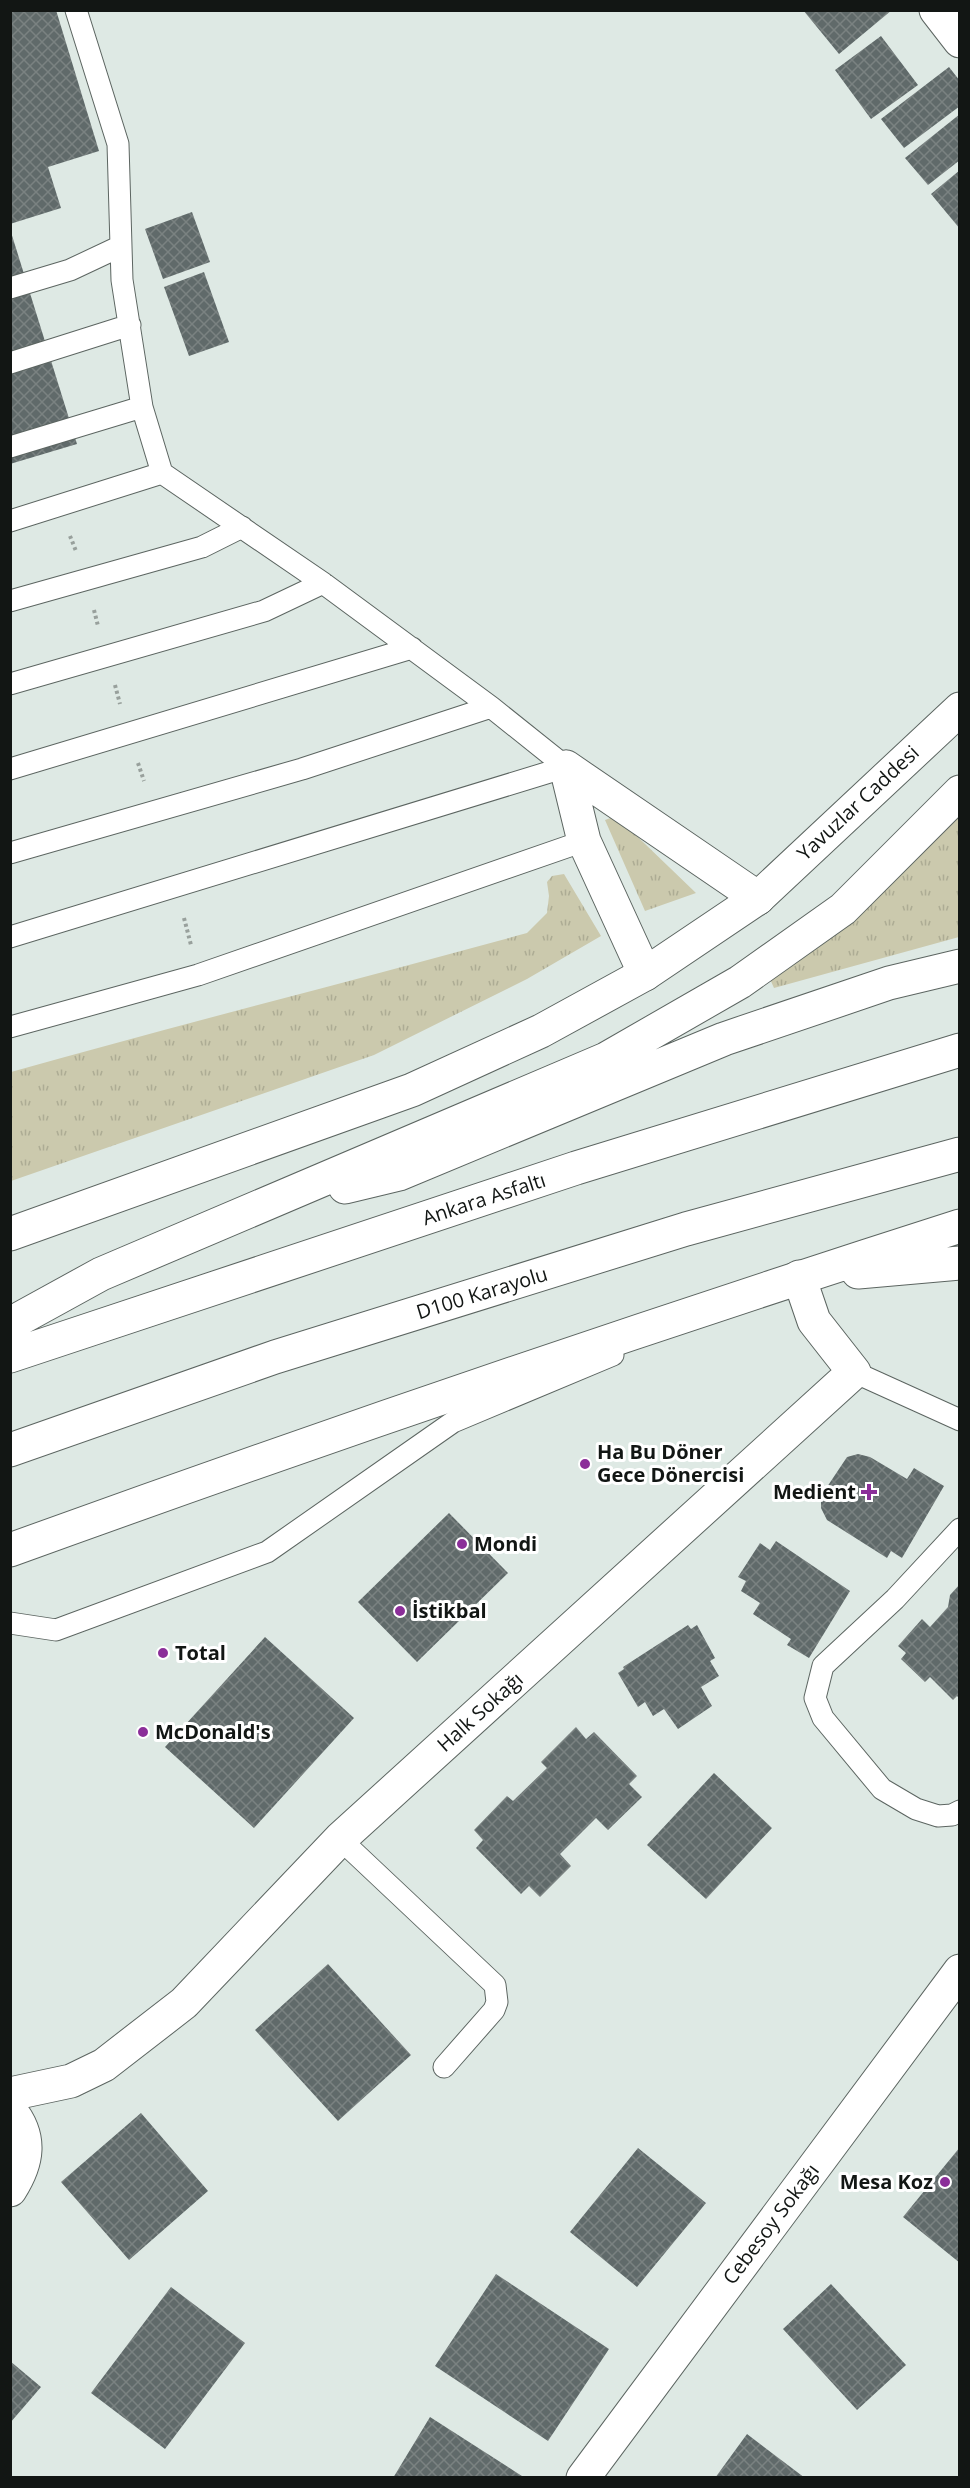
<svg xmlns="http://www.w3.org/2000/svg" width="970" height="2488" font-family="'Open Sans',sans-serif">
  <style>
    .grass { fill: url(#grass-tufts) }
    .building { fill: url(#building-cross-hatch) }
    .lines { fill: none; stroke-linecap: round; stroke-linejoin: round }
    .lane-casing { stroke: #5c6561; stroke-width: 23 }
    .street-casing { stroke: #5c6561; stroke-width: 35 }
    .secondary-casing { stroke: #5c6561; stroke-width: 35 }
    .highway-casing { stroke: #5c6561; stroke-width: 35 }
    .path { stroke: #98a09c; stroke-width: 4; stroke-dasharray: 3 3; stroke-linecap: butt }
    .lane { stroke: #fff; stroke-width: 21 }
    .street { stroke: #fff; stroke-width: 33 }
    .secondary { stroke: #fff; stroke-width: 33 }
    .highway { stroke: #fff; stroke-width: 33 }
    .poi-dot { fill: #8b2e99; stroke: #fff; stroke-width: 2 }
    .labels { text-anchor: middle; stroke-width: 6; stroke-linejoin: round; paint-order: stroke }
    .street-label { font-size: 20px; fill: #121614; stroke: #fff }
    .poi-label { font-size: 20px; font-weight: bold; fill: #121614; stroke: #fff; text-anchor: start }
  </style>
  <defs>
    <pattern id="grass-tufts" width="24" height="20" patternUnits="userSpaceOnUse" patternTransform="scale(1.5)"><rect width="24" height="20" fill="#cbc9ad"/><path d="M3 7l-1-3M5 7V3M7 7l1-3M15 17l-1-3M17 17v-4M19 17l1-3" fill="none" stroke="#adac94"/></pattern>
    <pattern id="building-cross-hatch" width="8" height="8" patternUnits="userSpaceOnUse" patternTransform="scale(1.5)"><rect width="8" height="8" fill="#606a6a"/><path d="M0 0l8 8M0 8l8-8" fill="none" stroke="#7a8281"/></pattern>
  </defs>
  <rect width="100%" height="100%" fill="#dee9e4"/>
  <path class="grass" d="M959 811V937L774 988 770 979Z
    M616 816 696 893 645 911 605 820Z
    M564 874 601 936 527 979 374 1055 11 1181V1072C182 1024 355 980 527 933L547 913 549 896 547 882 552 876Z"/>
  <path class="building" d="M10 10H56L99 151 48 167 61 208 10 224Z
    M803 10H892L839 54Z
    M881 36 918 85 871 119 835 70Z
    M949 67 960 81V106L904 148 881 119Z
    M960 114V160L928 185 905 158Z
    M960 170V229L931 194Z
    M192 212 210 262 163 279 145 229Z
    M10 229 77 444 10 464Z
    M204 272 229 342 189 356 164 287Z
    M858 1454 870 1457 907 1479 914 1468 944 1486 902 1558 891 1551 887 1558 827 1520 821 1508V1496L847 1457Z
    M449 1513 508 1573 417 1662 358 1602Z
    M776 1541 850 1591 809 1658 787 1645 791 1639 753 1614 760 1603 741 1591 746 1581 738 1577 760 1543 770 1550Z
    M960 1584V1699L957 1696 953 1700 930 1677 925 1682 901 1659 906 1653 898 1646 922 1619 930 1627 948 1607 950 1595Z
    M688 1625 691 1629 697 1625 715 1658 710 1661 719 1676 701 1687 712 1706 678 1729 664 1709 653 1716 645 1702 638 1707 618 1673 624 1669 623 1667Z
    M265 1637 354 1718 254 1828 165 1747Z
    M576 1727 586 1739 594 1732 637 1776 629 1784 642 1797 608 1830 596 1818 560 1854 571 1866 540 1897 529 1886 521 1894 476 1848 483 1840 474 1830 507 1796 513 1801 547 1768 541 1762Z
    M714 1773 772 1828 706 1899 647 1845Z
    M328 1964 411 2055 338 2121 255 2030Z
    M141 2113 208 2191 129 2260 61 2182Z
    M960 2147V2263L903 2217Z
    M638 2148 706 2203 637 2287 570 2232Z
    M496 2274 609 2349 548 2441 435 2366Z
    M831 2284 906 2365 857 2410 783 2329Z
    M171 2287 245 2343 165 2449 91 2393Z
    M10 2361 41 2387 10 2423Z
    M430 2417 525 2478H393Z
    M747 2434 805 2478H715Z"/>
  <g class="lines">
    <defs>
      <path id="lane" d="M76 10 118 144 122 280 142 407 162 473 323 583 491 707 566 767
        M10 288 70 270 121 246
        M10 363 130 325
        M10 447 142 407
        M10 521 162 473
        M10 601 202 547 242 527
        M10 684 264 611 323 583
        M10 769 412 648
        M10 853 302 769 491 707
        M10 937 566 767
        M10 1027 198 975 584 841
        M854 1372 960 1420
        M960 1529 895 1599 823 1666 815 1698 823 1718 882 1789 916 1809 938 1816 952 1815 960 1811
        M10 1623 56 1630 267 1552 453 1422 613 1355
        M340 1839 495 1985 497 2002 494 2010 444 2067"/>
      <path id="street" d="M936 10 960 41
        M566 767 758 898
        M566 767 584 841 645 974
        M10 2094 71 2081 104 2065 184 2003 340 1839 854 1372 814 1321 799 1277
        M10 2110C32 2137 28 2162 10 2190
        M583 2478 960 1971"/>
      <path id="secondary" d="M758 898 960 709"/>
      <path id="highway" d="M345 1187 399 1174 724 1039 889 983 960 966
        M10 1234 412 1090 541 1031 645 974 758 898
        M858 1272 960 1263
        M10 1324 101 1274 606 1059 740 982 843 909 960 792
        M10 1356 576 1168 960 1050
        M10 1450 275 1357 686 1229 960 1154
        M10 1550C325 1436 641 1328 960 1226"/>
    </defs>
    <use href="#lane" class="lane-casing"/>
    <use href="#street" class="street-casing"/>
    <use href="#secondary" class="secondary-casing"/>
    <use href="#highway" class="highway-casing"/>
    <path class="path" d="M70 536 76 551
      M94 610 98 626
      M115 685 120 704
      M138 763 144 781
      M184 918 191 945"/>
    <use href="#lane" class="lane"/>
    <use href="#street" class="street"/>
    <use href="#secondary" class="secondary"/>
    <use href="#highway" class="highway"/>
  </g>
  <g class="poi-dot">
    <circle cx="585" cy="1464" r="6"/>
    <path d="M866 1483h6v6h6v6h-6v6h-6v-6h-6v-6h6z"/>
    <circle cx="462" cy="1544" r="6"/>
    <circle cx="400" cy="1611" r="6"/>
    <circle cx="163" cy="1653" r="6"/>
    <circle cx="143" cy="1732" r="6"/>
    <circle cx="945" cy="2182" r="6"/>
  </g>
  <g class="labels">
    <g class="street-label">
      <text transform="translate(858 803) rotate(-43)" y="7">Yavuzlar Caddesi</text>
      <text transform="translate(484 1199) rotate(-18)" y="7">Ankara Asfaltı</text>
      <text transform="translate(482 1293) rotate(-17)" y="7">D100 Karayolu</text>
      <text transform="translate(480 1712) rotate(-42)" y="7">Halk Sokağı</text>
      <text transform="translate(771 2224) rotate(-53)" y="7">Cebesoy Sokağı</text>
    </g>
    <g class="poi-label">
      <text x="597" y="1459">Ha Bu Döner<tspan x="597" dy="23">Gece Dönercisi</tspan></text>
      <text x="856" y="1499" text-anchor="end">Medient</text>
      <text x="474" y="1551">Mondi</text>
      <text x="412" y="1618">İstikbal</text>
      <text x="175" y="1660">Total</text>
      <text x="155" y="1739">McDonald's</text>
      <text x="933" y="2189" text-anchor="end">Mesa Koz</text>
    </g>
  </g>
  <rect width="970" height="2488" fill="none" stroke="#121614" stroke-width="24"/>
</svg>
